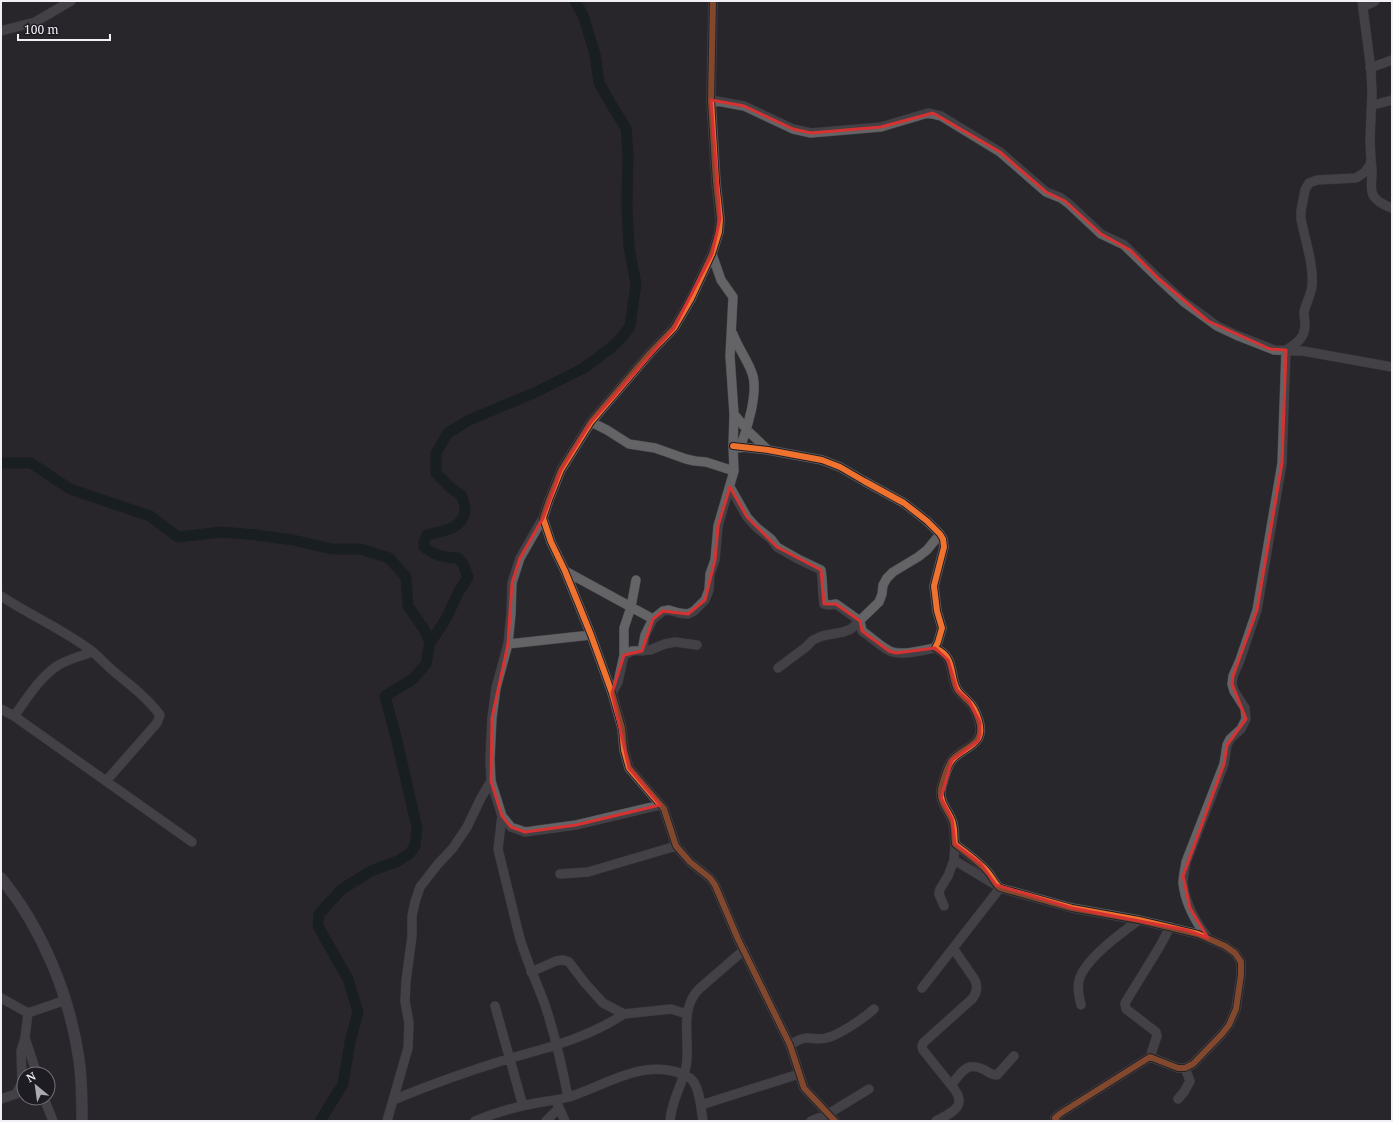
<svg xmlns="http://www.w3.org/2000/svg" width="1393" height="1122" font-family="'Noto Serif',serif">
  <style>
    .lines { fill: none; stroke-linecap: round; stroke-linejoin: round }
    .river { stroke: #081512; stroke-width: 11 }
    .minor-casing { stroke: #464549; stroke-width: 10 }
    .major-casing { stroke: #464549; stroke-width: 12 }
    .minor { stroke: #646366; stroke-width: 9 }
    .major { stroke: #625f66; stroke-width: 11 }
    .cycleway-casing { stroke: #1e1c23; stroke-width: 8 }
    .cycleway { stroke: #ef722f; stroke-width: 6 }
    .marked { fill: none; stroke: #d73232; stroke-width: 3; stroke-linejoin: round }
  </style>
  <rect width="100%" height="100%" fill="#28272b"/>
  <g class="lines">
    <path class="river" d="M1 463H31L70 489 150 516 178 537 222 532 256 535 293 540 332 549H361L389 558 406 577 408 606 424 629 430 643 426 664 413 679 385 696 397 741 417 828 415 846 409 854 398 861 371 871 342 889 319 914 318 926 348 979 358 1012 350 1042 343 1084 320 1121
      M430 643 446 619 458 593 468 577 463 564 458 558C446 558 433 555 424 547V541L427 535C442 531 461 530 465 512 466 507 463 501 462 496L450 487 436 473V453L448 433 469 420 536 392 584 368 612 347 623 336 630 326 636 284 629 247 627 205 628 154 626 128 614 109 599 83 595 54 583 15 575 1"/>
    <defs>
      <path id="minor" d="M713 1 711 100 716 182 720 219 719 232 712 254 691 299 674 328 650 353 591 422 561 470 549 500 543 518 551 542 565 571 591 635 612 693 622 728 624 750 629 768 664 809 676 846 690 862 710 878 715 885 738 939 790 1045 804 1088 835 1121
        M1363 7 1375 1
        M1 31 35 22 71 1
        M1370 68 1392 60
        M711 100 744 106 793 129 811 133 881 127 928 113 941 116 1000 152 1046 192 1061 198 1069 204 1101 234 1124 245 1159 279 1184 302 1217 326 1236 335 1274 350 1303 351 1392 367
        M1373 105 1392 100
        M1371 161C1376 185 1360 196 1392 208
        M733 334C738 348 747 359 752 373 759 391 747 430 740 448
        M734 414 747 430 768 450
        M591 422 607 430 629 444 655 448 686 459 695 461 706 462 734 471
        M733 446 768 450 822 460 840 467 864 481 904 503 927 521 940 534 943 539 944 547 934 586 937 611 942 628 938 642 935 648C956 657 949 674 957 689 959 693 964 697 967 700 973 705 977 714 979 721 986 746 964 746 952 760 947 767 943 781 941 789 939 802 948 810 952 820 955 828 954 836 955 844 966 853 977 860 987 871 992 876 994 883 1000 888L1072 908 1139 920 1198 934 1225 946 1235 953 1241 962V975L1236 1009 1229 1025 1222 1034 1193 1064 1185 1068H1178L1150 1057 1061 1113 1055 1118 1057 1121
        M730 487 747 517 756 527 771 539 777 547 798 559 821 570C823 581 822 592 824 604L830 605 836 604 860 621 862 631C871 637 879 645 888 650 899 657 923 650 935 648
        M543 518 520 558 512 583 511 614 508 644 496 688 492 718 490 759 491 781 502 816 498 849 518 931C524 956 536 980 545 1005 555 1035 562 1066 568 1097
        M565 571 653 619
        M1 596C31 616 65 630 93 652 101 659 109 668 118 675 133 687 148 699 160 715L157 723 106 781
        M508 644 591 635
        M642 651 645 635 653 619 663 611 669 610 679 613 688 614 694 611 705 600 709 590 710 574 715 560 718 526 734 471 733 446 734 414 730 356 733 297 721 280 712 254
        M624 655V628L631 607 636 580
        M778 668 806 647 813 640 822 636 843 632 851 629 879 602 882 594 883 585 887 578 893 572 918 557 927 550 940 534
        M612 693 618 682 624 655 632 651 650 650 665 644 675 642 697 645
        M1 709 14 716 192 842
        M14 716C27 699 39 678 57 666 68 659 81 656 93 652
        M502 816 511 827 525 832 576 825 660 805
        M955 844 954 860 994 884
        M560 874 588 872 676 846
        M944 906 939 894 940 889 948 876 954 860
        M1207 937C1195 921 1185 903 1183 883 1183 876 1185 869 1186 862L1224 764 1227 745 1230 739 1241 729 1246 719 1245 708 1234 691 1232 684 1233 676 1240 660 1257 610 1282 463 1286 350C1296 344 1305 338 1305 325 1305 321 1304 317 1304 312 1306 303 1311 295 1312 286 1314 265 1305 240 1301 219V211L1305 190 1309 183 1317 180 1356 178 1365 172 1370 165 1371 160 1370 140 1372 93 1371 70 1362 1
        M531 972 556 961 563 960 569 962 585 983 603 1003 624 1014 671 1009 687 1014
        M922 988 1000 888
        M1 998 28 1013 66 1000
        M1081 1005C1079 997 1077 988 1079 980 1085 959 1121 933 1139 920
        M495 1006 523 1106
        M25 1038 37 1074
        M790 1045C795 1042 800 1038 807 1038 813 1038 819 1040 826 1038 838 1036 864 1018 874 1009
        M1150 1057 1157 1036 1156 1032 1126 1009 1125 1003 1160 946 1170 927
        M951 1085 923 1050 922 1046 923 1043 972 999C977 993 978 987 975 980L953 948
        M44 1098 53 1121
        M1 1099 16 1094 22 1083 21 1051 25 1038 28 1013
        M1178 1099 1184 1092 1190 1081 1185 1068
        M393 1100C432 1084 471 1070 511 1058 551 1047 589 1037 624 1014
        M556 1101 565 1121
        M701 1105 799 1074
        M387 1121 408 1048 409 1023 405 1001 406 981 412 936V916L415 902 420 887 438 864 453 848 467 827 481 798 491 781
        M475 1121C494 1113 515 1107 536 1103 547 1101 558 1100 569 1097 594 1089 619 1074 646 1070 660 1068 678 1070 690 1078 700 1085 701 1110 703 1121
        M546 1121 559 1108
        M670 1121C671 1102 682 1085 686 1067 691 1040 678 1011 699 989L744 950
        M811 1121 828 1114 869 1089
        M936 1121C954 1112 969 1105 951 1085 963 1071 966 1061 985 1070 989 1073 992 1075 997 1075L1014 1056"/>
      <path id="major" d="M1 878C42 928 70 996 79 1060 82 1080 82 1101 82 1121"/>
    </defs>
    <use href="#minor" class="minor-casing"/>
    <use href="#major" class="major-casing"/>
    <use href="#minor" class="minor"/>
    <use href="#major" class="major"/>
    <defs>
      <path id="cycleway" d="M713 1 711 100 716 182 720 219 719 232 712 254 691 299 674 328 650 353 591 422 561 470 549 500 543 518 551 542 565 571 591 635 612 693 622 728 624 750 629 768 664 809 676 846 690 862 710 878 715 885 738 939 790 1045 804 1088 835 1121
        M733 446 768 450 822 460 840 467 864 481 904 503 927 521 940 534 943 539 944 547 934 586 937 611 942 628 938 642 935 648C956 657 949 674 957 689 959 693 964 697 967 700 973 705 977 714 979 721 986 746 964 746 952 760 947 767 943 781 941 789 939 802 948 810 952 820 955 828 954 836 955 844 966 853 977 860 987 871 992 876 994 883 1000 888L1072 908 1139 920 1198 934 1225 946 1235 953 1241 962V975L1236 1009 1229 1025 1222 1034 1193 1064 1185 1068H1178L1150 1057 1061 1113 1055 1118 1057 1121"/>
    </defs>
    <use href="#cycleway" class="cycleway-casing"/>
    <use href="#cycleway" class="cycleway"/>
  </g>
  <path d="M0 0H1393V1122H0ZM711 100 744 106 793 129 811 133 881 127 933 113 1000 152 1046 192 1065 201 1101 234 1130 250 1159 279 1208 321 1270 349 1286 350 1282 463 1257 610 1233 676 1232 684 1246 719 1227 745 1224 764 1183 876 1190 908 1208 938 1186 930 1072 908 996 885 981 864 955 844 952 819 941 798 952 760 978 741 980 735V722L969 701 957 690 948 660 935 648 896 653 889 651 862 631 860 621 836 604H824L821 570 777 547 747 517 730 487 718 526 715 560 705 600 688 614 663 611 653 619 642 651 624 655 612 693 629 768 660 805 576 825 525 832 511 827 502 816 491 781 492 718 508 644 512 583 520 558 543 518 561 470 591 422 674 328 712 254 720 219Z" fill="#28272b" fill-opacity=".55" fill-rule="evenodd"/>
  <path class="marked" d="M711 100 744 106 793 129 811 133 881 127 933 113 1000 152 1046 192 1065 201 1101 234 1130 250 1159 279 1208 321 1270 349 1286 350 1282 463 1257 610 1233 676 1232 684 1246 719 1227 745 1224 764 1183 876 1190 908 1208 938 1186 930 1072 908 996 885 981 864 955 844 952 819 941 798 952 760 978 741 980 735V722L969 701 957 690 948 660 935 648 896 653 889 651 862 631 860 621 836 604H824L821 570 777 547 747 517 730 487 718 526 715 560 705 600 688 614 663 611 653 619 642 651 624 655 612 693 629 768 660 805 576 825 525 832 511 827 502 816 491 781 492 718 508 644 512 583 520 558 543 518 561 470 591 422 674 328 712 254 720 219Z"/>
  <rect width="1393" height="1122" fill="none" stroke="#f2f0f6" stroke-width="4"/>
  <g transform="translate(36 1086) rotate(331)"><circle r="19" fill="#1e1c23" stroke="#737177"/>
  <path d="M0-3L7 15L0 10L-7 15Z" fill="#abaaaf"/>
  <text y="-6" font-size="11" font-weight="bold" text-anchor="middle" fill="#f2f0f6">N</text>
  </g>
  <path d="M18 34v6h92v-6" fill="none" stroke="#f2f0f6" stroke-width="2"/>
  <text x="24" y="34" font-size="12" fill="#f2f0f6" stroke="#1e1c23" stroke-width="3" paint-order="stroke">100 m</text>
</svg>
